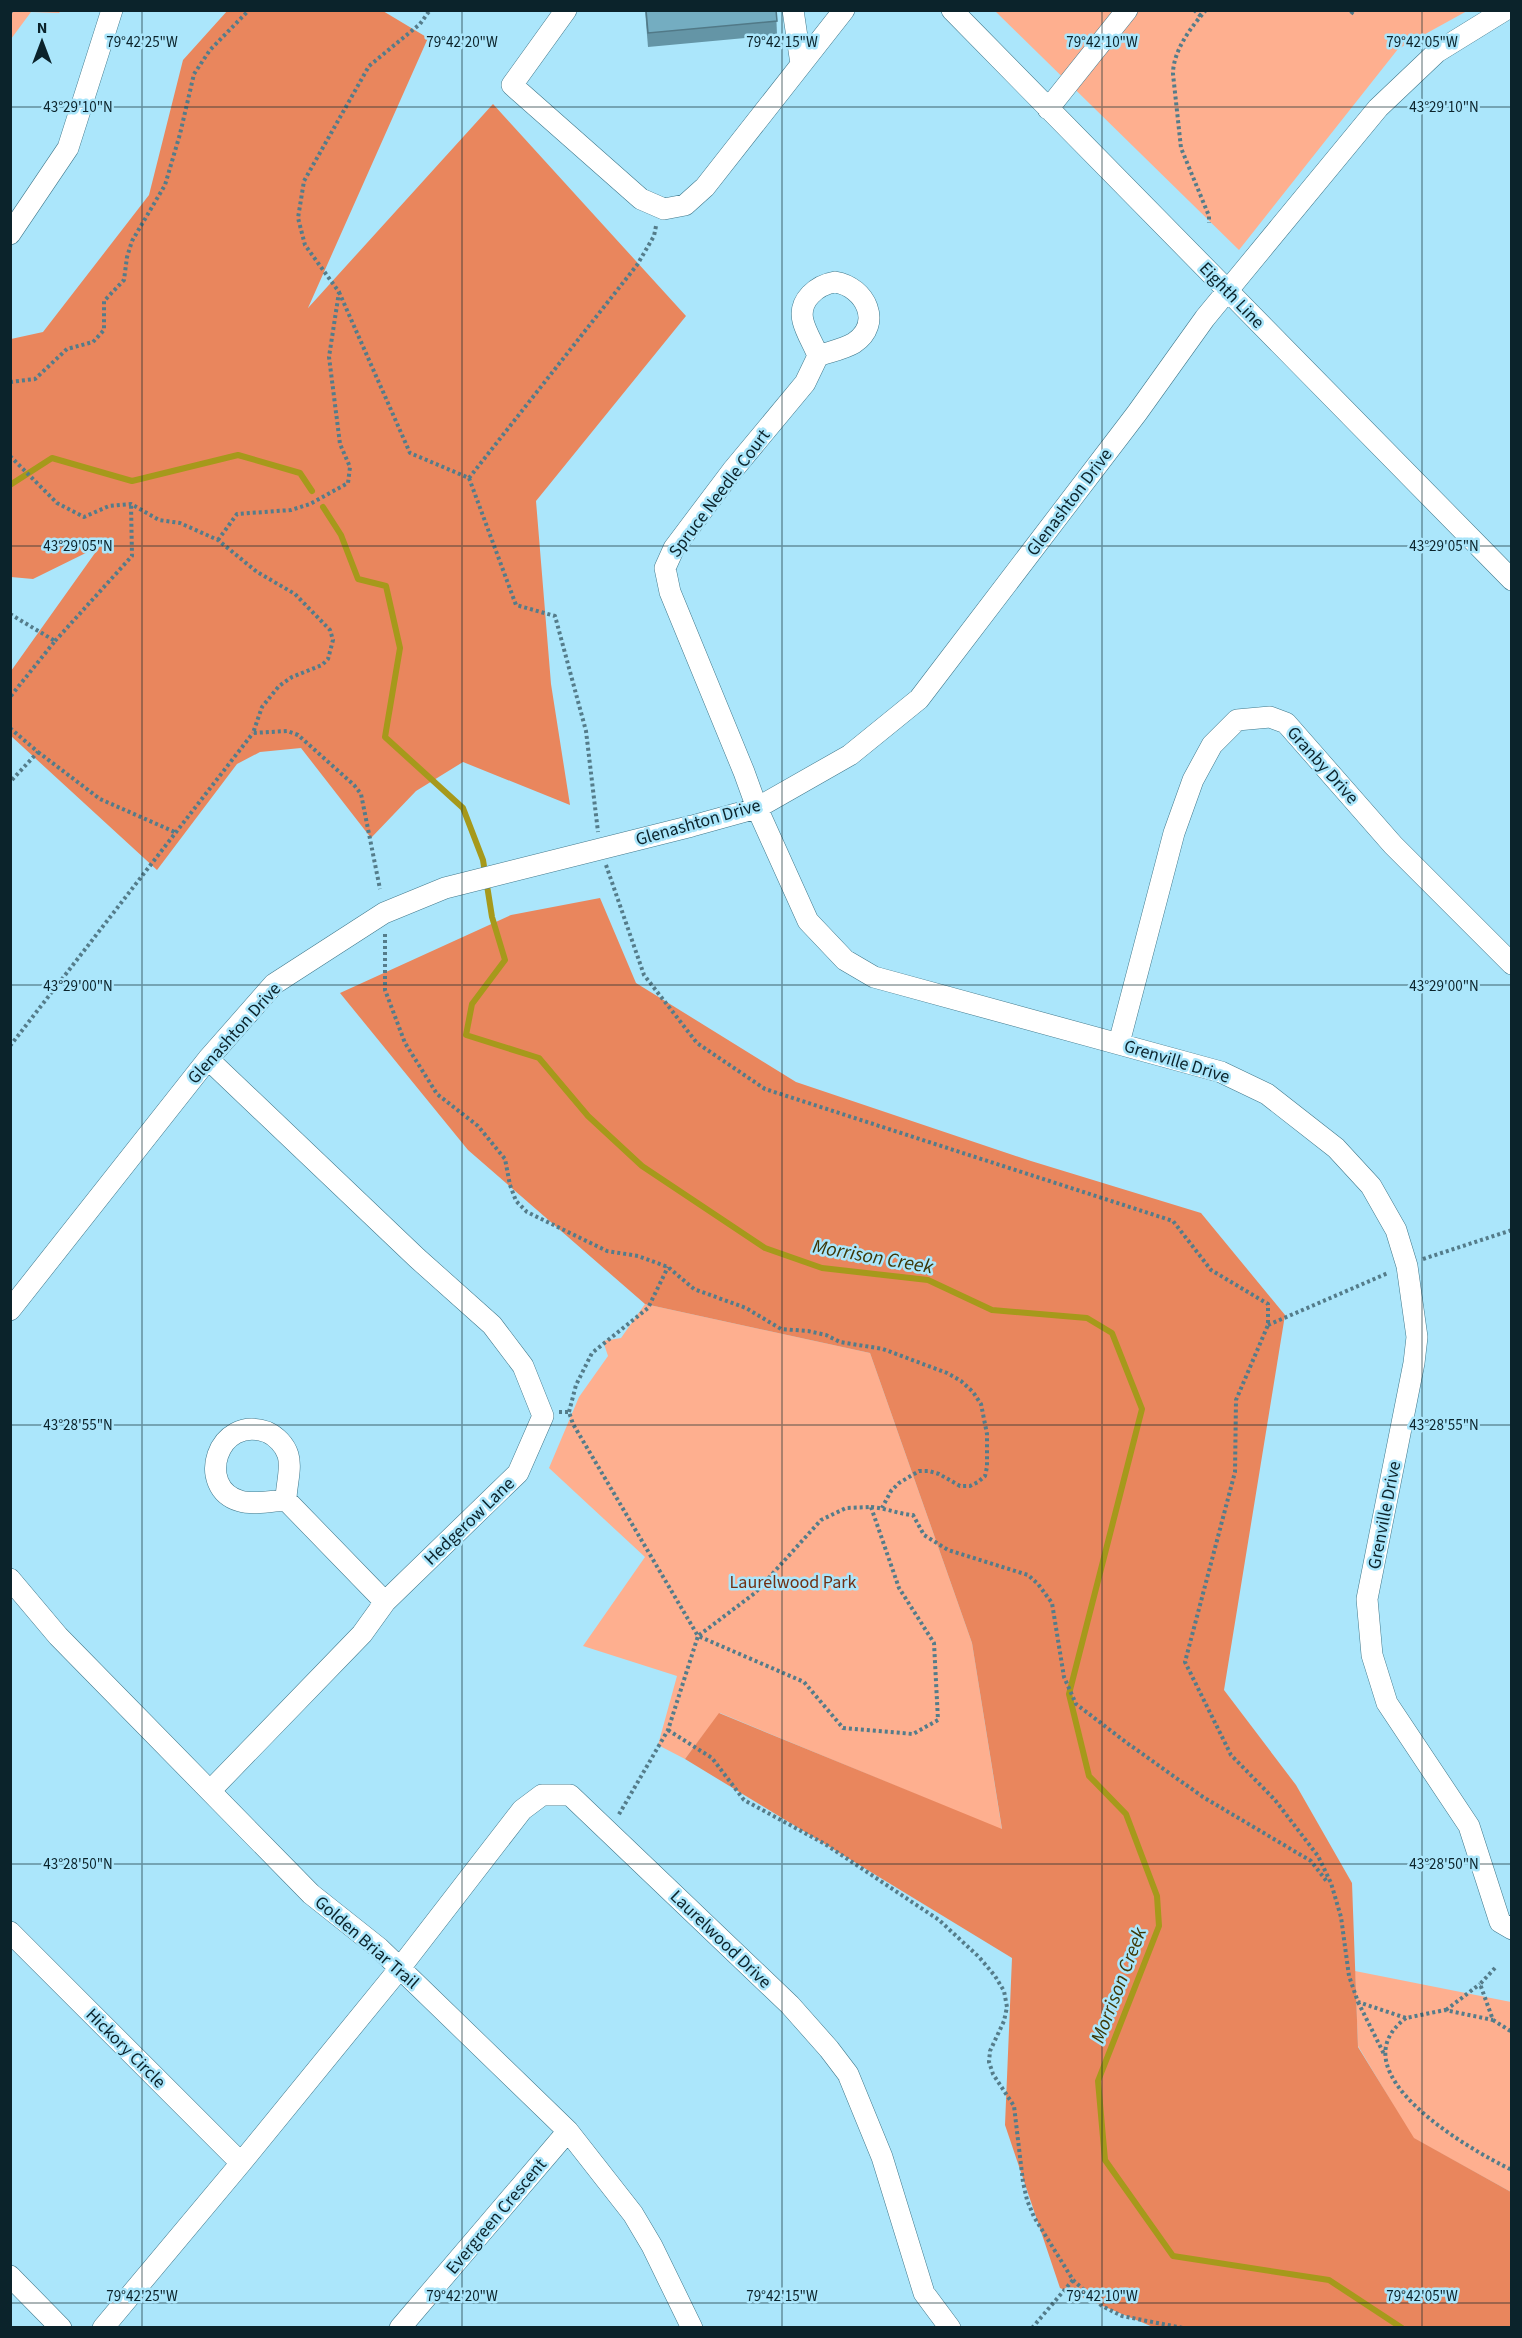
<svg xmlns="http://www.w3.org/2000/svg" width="1522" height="2338" font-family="'Source Sans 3',sans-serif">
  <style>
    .green { fill: #feaf8f }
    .forest { fill: #e9865d }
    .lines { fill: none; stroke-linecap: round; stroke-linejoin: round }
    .stream { stroke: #a6991b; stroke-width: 6 }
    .minor-casing { stroke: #40788b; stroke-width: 22 }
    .path { stroke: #547c8a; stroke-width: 4; stroke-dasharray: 3 3; stroke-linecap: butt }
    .minor { stroke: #fff; stroke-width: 21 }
    .wall { fill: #6495a6 }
    .building { fill: #74adc1; stroke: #517987; stroke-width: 1.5 }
    .ticks { fill: none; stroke: #0b232b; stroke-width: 1.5; stroke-opacity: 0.45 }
    .labels { text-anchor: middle; stroke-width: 5; stroke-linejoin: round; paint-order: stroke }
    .street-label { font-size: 18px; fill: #0b232b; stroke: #abe6fb }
    .park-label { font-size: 18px; fill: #703013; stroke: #abe6fb }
    .water-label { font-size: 20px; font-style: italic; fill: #3d3706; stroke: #abe6fb }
    .ticks-label { font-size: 15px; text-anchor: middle; fill: #0b232b; stroke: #abe6fb; stroke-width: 5; stroke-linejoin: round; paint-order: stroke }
  </style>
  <rect width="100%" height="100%" fill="#abe6fb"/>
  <path class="green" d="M11 10H61V11L59 13 31 12 11 39Z
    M995 11H1467L1398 49 1239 250Z
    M645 1304 870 1353 972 1643 1002 1830 720 1713 685 1759 658 1745 677 1676 583 1646 645 1557 549 1468 579 1397 608 1356 603 1341 621 1338Z
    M1355 1971 1511 2002V2192L1413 2138 1358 2046Z"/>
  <path class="forest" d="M228 10 383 11 428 38 308 308 493 104 686 316 536 501 551 684 570 805 463 762 416 791 371 838 301 748 260 752 237 764 157 870 11 736V671L100 546 33 579 11 577V339L43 332 149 195 183 60Z
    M600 898 636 983 796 1082 1031 1161 1201 1213 1285 1315 1224 1690 1296 1785 1352 1883 1358 2047 1414 2138 1511 2192V2327H1153L1060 2288 1005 2125 1012 1958 685 1759 719 1713 1002 1829 972 1643 870 1353 645 1304 468 1150 340 993 511 915Z"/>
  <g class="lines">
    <path class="stream" d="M10 485 52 458 132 481 238 455 300 473 312 491
      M323 507 341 535 358 579 386 586 400 648 385 737 463 808 483 860 492 917 505 960 472 1004 466 1035 539 1058 588 1116 642 1166 765 1248 822 1268 928 1280 992 1310 1087 1318 1112 1333 1142 1409 1069 1694 1089 1776 1126 1814 1157 1896 1159 1926 1098 2081 1105 2160 1173 2256 1329 2280 1402 2328"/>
    <defs>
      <path id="minor" d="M566 10 512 85 641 199 664 209 685 205 705 187 844 10
        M793 10 801 64
        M952 10 1512 580
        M1048 109 1127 10
        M10 234 68 148 112 10
        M835 282C866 287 883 324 854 343 844 349 829 352 818 356 814 345 806 333 803 321 798 300 817 285 835 282Z
        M818 356 805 383 732 471 674 548 665 568 670 592 744 772 757 808 808 921 845 960 874 977 1221 1072 1267 1094 1336 1148 1371 1186 1396 1230 1407 1266 1417 1337 1414 1363 1367 1599 1372 1655 1387 1703 1469 1826 1500 1922 1512 1929
        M1119 1043 1174 833 1193 780 1212 745 1237 720 1270 717 1286 723 1393 845 1512 964
        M208 1059 417 1258 492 1325 523 1366 543 1416 518 1473 385 1602 362 1634 210 1791
        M10 1310 208 1059 274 984 384 913 445 888 692 826 757 808 850 755 919 699 1137 413 1205 318 1378 108 1437 52 1505 10
        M286 1500C272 1501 253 1505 240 1501 195 1488 217 1414 267 1432 276 1436 285 1445 288 1455 292 1468 286 1486 286 1500L385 1602
        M10 1579 58 1636 311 1894 379 1948 408 1976 568 2131 633 2214 652 2246 692 2328
        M10 1932 241 2163
        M10 2276 61 2328
        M103 2328 241 2163 400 1968 522 1810 542 1795H570L790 2005 829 2049 848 2074 882 2157 924 2293 950 2328
        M400 2328 568 2131"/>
    </defs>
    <use href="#minor" class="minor-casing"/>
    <path class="path" d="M1194 10 1201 16
      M1206 10C1191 27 1173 51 1173 74L1181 148 1209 216V223
      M10 13 12 10
      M1351 14 1354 10
      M339 292 410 453 469 478 516 605 555 616 586 731 598 832
      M10 382 35 379 67 349 93 342 104 330V301L124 280 127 257 132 241 165 185 180 134 194 74 210 50 249 10
      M10 456 57 503 84 517 109 506 131 504 159 520 180 523 218 540 257 572 295 594 330 630 333 640 328 659 322 665 292 677 279 686 262 707 253 733 287 731 298 735 354 785 361 794 380 889
      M469 478 637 265 654 236 656 226
      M218 540 237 514 291 510 310 504 348 483 350 467 340 444 329 357 339 292 305 245 298 218 304 181 369 66 420 24 430 10
      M10 614 55 641 10 697
      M55 641 132 556 131 504
      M10 728 38 752 10 782
      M38 752 100 799 177 833
      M606 865 644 975 697 1043 765 1089 1173 1221 1211 1270 1268 1304V1325L1236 1400 1235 1472 1185 1662 1231 1755 1275 1800 1318 1856 1331 1883 1341 1917 1349 1976 1358 2002 1406 2018 1445 2010 1493 2020
      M385 934V990L405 1043 437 1094 478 1126 505 1159 510 1185 516 1201 527 1212 607 1251 638 1256 668 1267 694 1289 746 1308 781 1329 808 1331 826 1335 840 1342 883 1349 947 1373 961 1381 973 1392 981 1404 987 1434V1467L985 1476 978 1482 970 1486H960L939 1474 929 1471H919L899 1483 891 1491 882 1508
      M10 1046 253 733
      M1423 1259 1512 1230
      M1268 1325 1388 1273
      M559 1412H569L573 1424 698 1636 668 1730 618 1816
      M569 1412 576 1385 592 1353 648 1308 668 1267
      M871 1507 899 1588 934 1643 938 1720 913 1734 843 1728 804 1682 698 1636 755 1593 821 1520 846 1508Z
      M871 1507C886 1508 898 1514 913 1515L924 1535 948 1550 1028 1575 1038 1584 1052 1603 1064 1677 1076 1704 1127 1743 1203 1797 1311 1861 1328 1883
      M668 1730 712 1758 744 1800 825 1844 939 1920 979 1957 995 1976 1004 1991 1007 2007 1004 2021 990 2051 989 2062 993 2074 1014 2106 1023 2182 1027 2200 1034 2217 1073 2280 1102 2306 1122 2316 1183 2328
      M1495 1968 1480 1984 1493 2020 1512 2032
      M1358 2002 1384 2054
      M1446 2010 1480 1984
      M1406 2018C1334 2072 1470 2150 1512 2170
      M1032 2328 1073 2280"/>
    <use href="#minor" class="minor"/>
  </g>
  <path class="wall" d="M645 10H776L777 35 648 47Z"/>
  <path class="building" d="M646 10H776L777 21 648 33Z"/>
  <path class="ticks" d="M142 10V2328M462 10V2328M782 10V2328M1102 10V2328M1422 10V2328M10 107H1512M10 546H1512M10 985H1512M10 1425H1512M10 1864H1512M10 2303H1512"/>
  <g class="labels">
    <g class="street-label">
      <text transform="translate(1232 295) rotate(46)" y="6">Eighth Line</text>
      <text transform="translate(719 493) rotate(-53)" y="6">Spruce Needle Court</text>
      <text transform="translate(1069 502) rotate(-53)" y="6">Glenashton Drive</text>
      <text transform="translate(1323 765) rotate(48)" y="6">Granby Drive</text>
      <text transform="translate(698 822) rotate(-16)" y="6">Glenashton Drive</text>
      <text transform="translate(234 1033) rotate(-48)" y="6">Glenashton Drive</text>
      <text transform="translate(1177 1061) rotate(17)" y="6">Grenville Drive</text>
      <text transform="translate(1384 1515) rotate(-79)" y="6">Grenville Drive</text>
      <text transform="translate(469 1521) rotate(-44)" y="6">Hedgerow Lane</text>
      <text transform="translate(721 1939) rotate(44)" y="6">Laurelwood Drive</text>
      <text transform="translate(367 1942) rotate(41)" y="6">Golden Briar Trail</text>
      <text transform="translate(126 2048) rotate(45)" y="6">Hickory Circle</text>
      <text transform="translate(496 2216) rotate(-50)" y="6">Evergreen Crescent</text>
    </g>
    <g class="park-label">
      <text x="793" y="1588">Laurelwood Park</text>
    </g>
    <g class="water-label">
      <text transform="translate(873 1256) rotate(10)" y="7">Morrison Creek</text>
      <text transform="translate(1118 1985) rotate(-69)" y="7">Morrison Creek</text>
    </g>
  </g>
  <g class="ticks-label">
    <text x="142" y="47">79°42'25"W</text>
    <text x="462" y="47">79°42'20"W</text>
    <text x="782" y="47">79°42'15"W</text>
    <text x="1102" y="47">79°42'10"W</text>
    <text x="1422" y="47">79°42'05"W</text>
    <text x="78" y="112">43°29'10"N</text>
    <text x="1444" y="112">43°29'10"N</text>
    <text x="78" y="551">43°29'05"N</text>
    <text x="1444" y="551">43°29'05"N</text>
    <text x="78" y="991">43°29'00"N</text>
    <text x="1444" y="991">43°29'00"N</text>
    <text x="78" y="1430">43°28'55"N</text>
    <text x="1444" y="1430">43°28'55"N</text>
    <text x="78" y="1869">43°28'50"N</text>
    <text x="1444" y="1869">43°28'50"N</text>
    <text x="142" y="2301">79°42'25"W</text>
    <text x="462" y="2301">79°42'20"W</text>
    <text x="782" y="2301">79°42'15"W</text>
    <text x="1102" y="2301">79°42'10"W</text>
    <text x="1422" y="2301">79°42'05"W</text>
  </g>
  <rect width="1522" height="2338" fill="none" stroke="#0b232b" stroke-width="24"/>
  <g transform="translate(42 42)" stroke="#abe6fb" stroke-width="4.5" paint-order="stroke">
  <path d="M0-4.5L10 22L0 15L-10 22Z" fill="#0b232b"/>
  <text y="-9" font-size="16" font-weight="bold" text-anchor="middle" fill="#0b232b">N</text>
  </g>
</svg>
